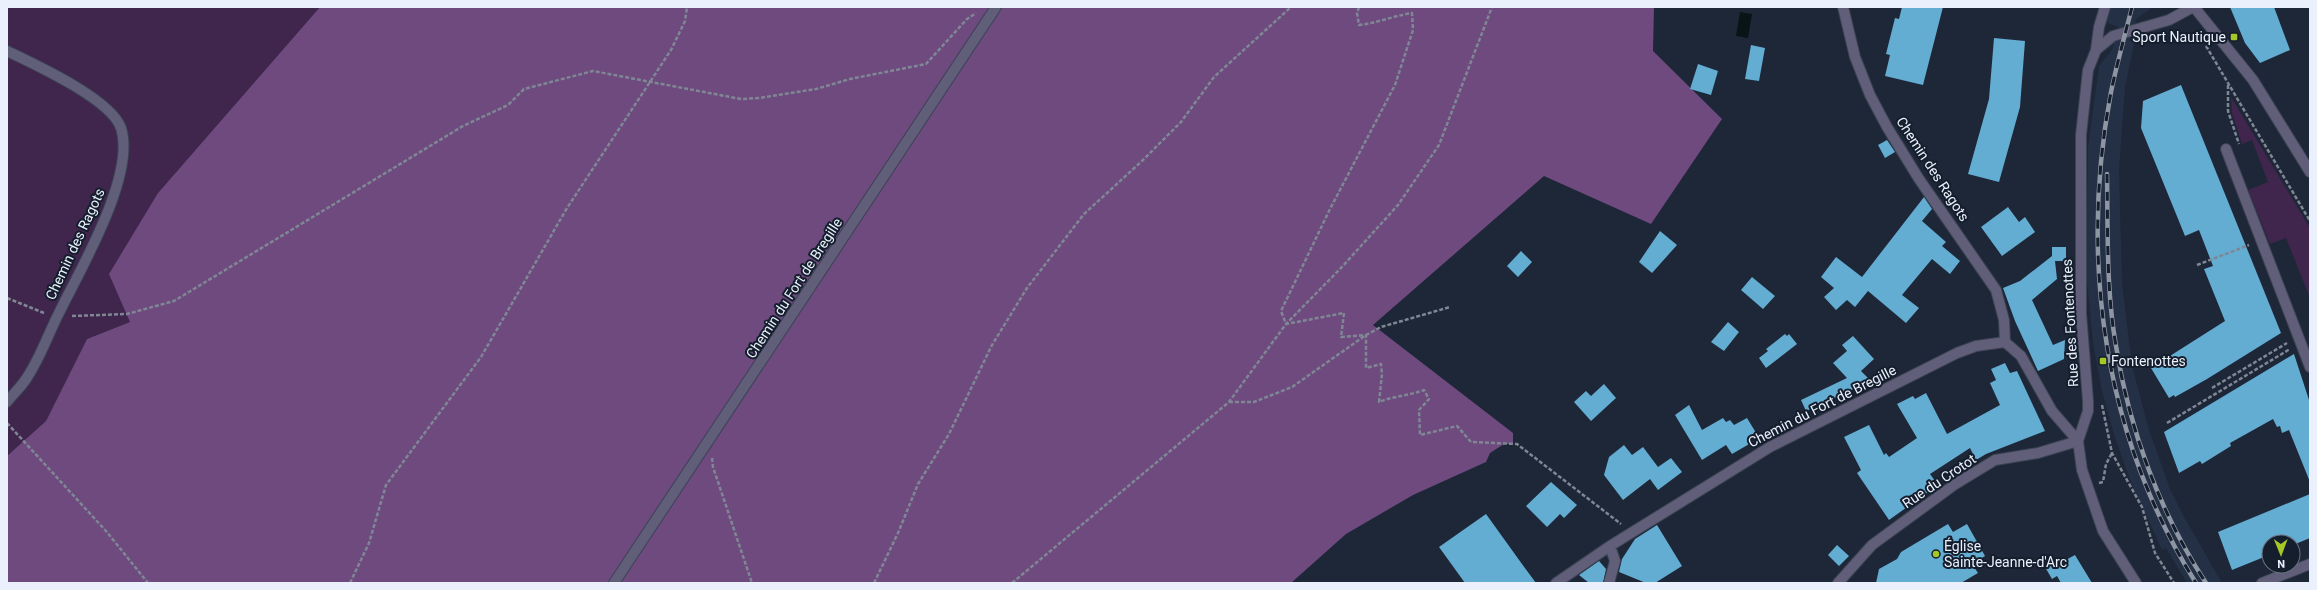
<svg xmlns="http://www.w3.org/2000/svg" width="2317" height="590" font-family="Roboto,sans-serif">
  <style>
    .built { fill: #243046 }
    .green { fill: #40254c }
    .forest { fill: #6e4a7e }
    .water { fill: #081416 }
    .building { fill: #63acd2 }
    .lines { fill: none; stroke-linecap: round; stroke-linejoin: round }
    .minor-casing { stroke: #3b4353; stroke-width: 12 }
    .path { stroke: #7f8795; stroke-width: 2.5; stroke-dasharray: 4 2; stroke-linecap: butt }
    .minor { stroke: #605e79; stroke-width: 10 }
    .rail-casing { stroke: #8e96a3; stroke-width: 4.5 }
    .rail { stroke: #141e2d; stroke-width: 3; stroke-dasharray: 9; stroke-linecap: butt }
    .poi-dot { fill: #a4c825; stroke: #141e2d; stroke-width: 1.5 }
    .labels { text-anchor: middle; stroke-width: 4; stroke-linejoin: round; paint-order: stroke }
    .poi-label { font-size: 14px; fill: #eaf1fc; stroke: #141e2d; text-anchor: start }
    .street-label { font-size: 14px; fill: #eaf1fc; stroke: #141e2d }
  </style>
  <rect width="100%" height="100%" fill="#1e2737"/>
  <path class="built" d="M2110 7H2153L2136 19 2129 41 2135 39 2125 87 2119 170 2122 283 2132 366 2149 430 2170 489 2184 517 2222 583H2187L2166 548 2162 550 2132 485 2115 438 2102 391 2093 343 2086 271 2088 147 2099 66 2112 50 2119 27 2110 24 2106 21Z"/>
  <path class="green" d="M7 7H320L158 193 130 322 87 339 46 421 7 456Z
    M2231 97 2310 228V298L2286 238 2270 244 2248 190 2268 182 2252 140 2242 144 2232 113Z"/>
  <path class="forest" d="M320 7H1654L1653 51 1722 119 1651 224 1544 176 1373 325 1513 433V444H1504L1490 453 1486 462 1413 495 1346 534 1291 583H7V456L46 421 87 339 130 322 109 274 158 193Z"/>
  <path class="water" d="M1740 12 1752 14 1748 38 1736 36Z"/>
  <path class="building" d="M1902 7H1943L1923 85 1885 76 1890 55 1886 54 1895 18 1899 19Z
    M2230 7H2274L2290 50 2260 63 2245 43Z
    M1994 38 2025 41 2020 107 1999 182 1968 174 1989 99Z
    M1751 45 1765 48 1759 81 1745 79Z
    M1698 64 1718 71 1711 95 1690 89Z
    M2181 85 2281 333 2207 379 2175 397 2174 395 2169 398 2151 368 2225 321 2204 269 2213 266 2199 230 2185 236 2141 128 2143 101Z
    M1887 140 1895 152 1885 158 1878 145Z
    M1924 197 1932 209 1922 221 1946 242 1942 246 1960 261 1950 274 1932 259 1902 295 1919 308 1906 323 1868 291 1855 307 1847 300 1836 310 1824 297 1834 288 1821 277 1836 257 1862 277Z
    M2008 207 2019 222 2025 217 2035 232 2002 256 1981 227Z
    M1660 231 1677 245 1652 273 1639 262Z
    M2052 247H2066V261H2055L2057 279 2032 300 2053 345 2065 340 2064 359 2038 371 2015 321 2003 288 2020 281 2052 256Z
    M1521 251 1532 262 1518 277 1507 266Z
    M1752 277 1775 296 1763 309 1741 290Z
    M1728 322 1739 332 1724 351 1711 342Z
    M1785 334 1787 336 1789 334 1797 344 1766 368 1759 358 1768 351 1766 349Z
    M1853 336 1874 359 1861 371 1871 381 1806 411 1801 400 1847 378 1833 363 1847 351 1842 345Z
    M2294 354 2310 403V482L2289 430 2282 433 2280 426 2277 427 2273 419 2230 443 2231 446 2202 464 2200 461 2179 473 2164 432Z
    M2005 363 2010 373 2017 371 2045 431 1986 454 1976 460 1970 448 1930 474 1938 485 1889 520 1857 473 1861 470 1844 437 1869 425 1884 455 1886 453 1889 457 1917 438 1897 404 1913 396 1915 399 1926 393 1947 434 2000 405 1990 383 1996 380 1991 369Z
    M1604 384 1616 398 1591 421 1574 402 1586 391 1591 396Z
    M1689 405 1702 430 1723 418 1726 422 1730 420 1734 425 1747 418 1758 436 1749 441 1751 443 1732 454 1726 445 1702 460 1675 415Z
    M1624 445 1632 455 1643 447 1658 467 1671 458 1682 472 1658 490 1650 479 1623 500 1604 475 1609 457Z
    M1551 482 1577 505 1564 518 1560 514 1547 527 1526 506Z
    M2310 494V538L2293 545V542H2269V555L2232 570 2218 532Z
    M1486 514 1522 564 1536 583H1465L1439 547Z
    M1948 524 1953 532 1967 524 1985 556 1972 564 1978 573 1961 583H1876L1879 569 1897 559 1901 552Z
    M1657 525 1682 566 1655 583H1646L1619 572 1622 559 1635 539Z
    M1837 545 1849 556 1839 566 1828 555Z
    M2075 555 2092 583H2061L2057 576 2052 579 2045 567 2058 560 2060 563Z
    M1599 561 1606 569 1603 583H1589L1579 575Z"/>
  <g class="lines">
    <defs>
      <path id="minor" d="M1843 7 1855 57 1870 95 1887 127 1919 179 1996 290 2004 320 2005 342
        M2105 7 2099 27 2096 50 2088 70 2081 135V313L2088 401V411L2078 441 2082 470 2103 531 2136 583
        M2194 7 2253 80 2310 172
        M2096 50 2113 36 2169 20 2193 7
        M7 51C34 64 111 99 121 128 136 175 81 268 60 311 49 332 41 356 28 376 23 385 14 393 7 402
        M2226 149 2310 367
        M614 583 996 7
        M1556 583 1610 546 1770 447 1957 353 1976 346 2005 342 2021 356 2052 411 2078 441
        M1609 583 1615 561 1610 546
        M1838 583 1872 545 1954 485 1995 460 2038 453 2078 441
        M2262 583 2310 564"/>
    </defs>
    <use href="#minor" class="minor-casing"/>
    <path class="path" d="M1359 7 1357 13 1359 25C1377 23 1393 16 1412 13L1413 30 1395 85 1330 209 1281 311 1286 324 1344 313 1341 337 1366 335V368L1381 364 1382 374 1379 402C1393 396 1408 396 1424 390L1429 399 1419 410 1420 435 1457 426 1471 442 1517 444 1621 524
      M2206 46 2310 221
      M2228 85V111L2239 144
      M2197 265 2249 245
      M7 298 44 313
      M72 316 127 314 174 301 463 126 508 105 524 89 593 71 741 99 759 98 816 89 850 79 926 64 967 19 976 13
      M2212 388 2287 343
      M1229 402H1254L1292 387 1366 335 1381 327 1450 307
      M2102 405 2112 453 2142 507 2155 553 2174 583
      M7 423 106 531 148 583
      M2167 423 2290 349
      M712 458 713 467 752 583
      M2099 483 2103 482 2106 464 2112 453
      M350 583 369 543 386 485 481 357 567 208 671 50 685 21 687 7
      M874 583 898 533 918 484 949 434 992 345 1027 288 1084 214 1142 161 1181 122 1214 77 1291 7
      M1012 583 1229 402 1286 324 1341 268 1398 205 1439 145 1492 7"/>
    <use href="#minor" class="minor"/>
    <defs>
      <path id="rail" d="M2132 7C2125 35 2117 63 2111 92 2079 261 2104 437 2196 583
        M2107 174C2108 231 2106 290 2116 346 2129 429 2160 513 2206 583"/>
    </defs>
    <use href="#rail" class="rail-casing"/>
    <use href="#rail" class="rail"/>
  </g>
  <g class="poi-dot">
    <rect x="2230" y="33" width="8" height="8" rx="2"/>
    <rect x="2099" y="357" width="8" height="8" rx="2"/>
    <circle cx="1936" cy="554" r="4"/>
  </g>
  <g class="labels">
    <g class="poi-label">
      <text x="2226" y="42" text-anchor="end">Sport Nautique</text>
      <text x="2111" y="366">Fontenottes</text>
      <text x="1944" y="551">Église<tspan x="1944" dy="16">Sainte-Jeanne-d'Arc</tspan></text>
    </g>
    <g class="street-label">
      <text transform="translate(1933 169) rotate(57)" y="5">Chemin des Ragots</text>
      <text transform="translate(75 244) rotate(-65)" y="5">Chemin des Ragots</text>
      <text transform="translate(794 288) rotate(-57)" y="5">Chemin du Fort de Bregille</text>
      <text transform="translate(2070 323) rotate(-93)" y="5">Rue des Fontenottes</text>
      <text transform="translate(1822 406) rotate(-27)" y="5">Chemin du Fort de Bregille</text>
      <text transform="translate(1939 481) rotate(-34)" y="5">Rue du Crotot</text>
    </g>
  </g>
  <rect width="2317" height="590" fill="none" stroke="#eaf1fc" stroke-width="16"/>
  <g transform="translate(2281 554) rotate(179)"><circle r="19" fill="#141e2d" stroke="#6a7280"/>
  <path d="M0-3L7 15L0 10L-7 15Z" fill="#a4c825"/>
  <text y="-6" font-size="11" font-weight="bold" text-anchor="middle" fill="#eaf1fc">N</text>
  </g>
</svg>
